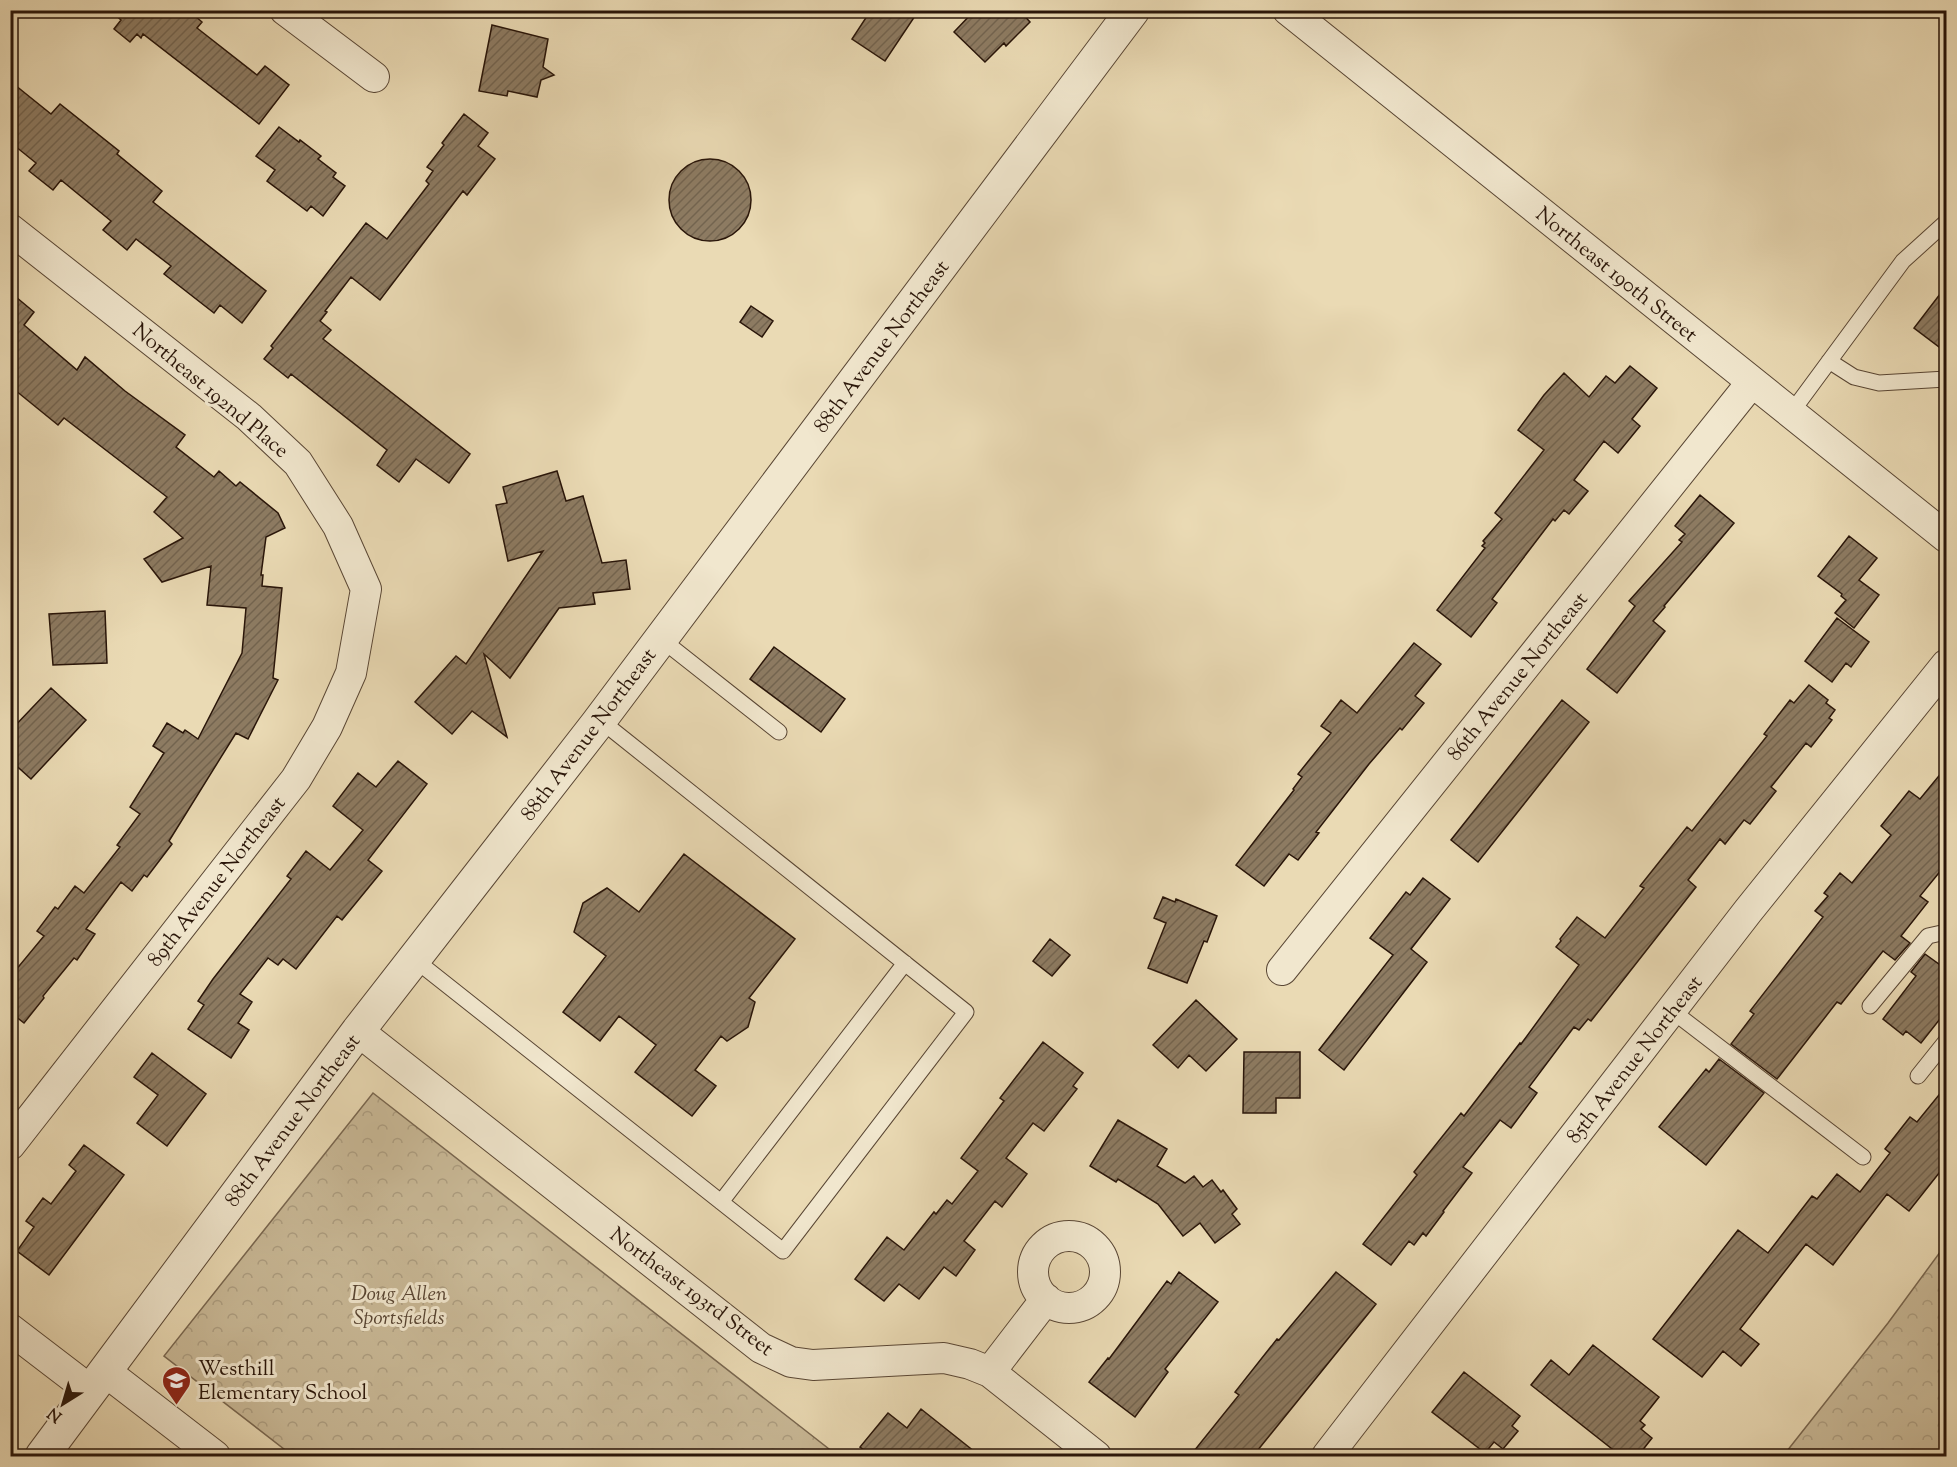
<svg xmlns="http://www.w3.org/2000/svg" width="1957" height="1467" font-family="'Sorts Mill Goudy',serif">
  <style>
    .forest { fill: url(#forest-crowns); stroke: #796750; stroke-width: 1.5 }
    .building { fill: url(#building-hatch); stroke: #291509; stroke-width: 1.5 }
    .lines { fill: none; stroke-linecap: round; stroke-linejoin: round }
    .service-casing { stroke: #594634; stroke-width: 17 }
    .minor-casing { stroke: #594634; stroke-width: 32 }
    .tertiary-casing { stroke: #594634; stroke-width: 35 }
    .service { stroke: #f1e7ce; stroke-width: 15 }
    .minor { stroke: #f1e7ce; stroke-width: 30 }
    .tertiary { stroke: #f1e7ce; stroke-width: 33 }
    .labels { text-anchor: middle; stroke-width: 6; stroke-linejoin: round; paint-order: stroke }
    .street-label { font-size: 21px; fill: #291509; stroke: #f1e7ce }
    .park-label { font-size: 21px; font-style: italic; fill: #594634; stroke: #f1e7ce }
    .poi-label { font-size: 21px; fill: #291509; stroke: #f1e7ce; text-anchor: start }
  </style>
  <defs>
    <pattern id="forest-crowns" width="20" height="18" patternUnits="userSpaceOnUse" patternTransform="scale(1.5)"><rect width="20" height="18" fill="#c9b997"/><path d="M2 6a3 3 0 1 1 6 0M12 15a3 3 0 1 1 6 0" fill="none" stroke="#ad9e81"/></pattern>
    <pattern id="building-hatch" width="6" height="6" patternUnits="userSpaceOnUse" patternTransform="scale(1.5)"><rect width="6" height="6" fill="#8d7b62"/><path d="M-1 1l2-2M0 6l6-6M5 7l2-2" fill="none" stroke="#73644f"/></pattern>
  </defs>
  <rect width="100%" height="100%" fill="#eadab4"/>
  <filter id="stains"><feTurbulence type="fractalNoise" baseFrequency=".00333" numOctaves="4"/><feColorMatrix values="0 0 0 0 .2 0 0 0 0 .09 0 0 0 0 .02 0 0 0 .5 -.17"/></filter>
  <radialGradient id="worn" r=".72"><stop offset=".6" stop-color="#630" stop-opacity="0"/><stop offset="1" stop-color="#630" stop-opacity=".3"/></radialGradient>
  <path class="forest" d="M373 1093 838 1456H293L164 1356Z
    M1946 1244V1456H1783L1888 1323Z"/>
  <path class="building" d="M110 10H188L202 22 197 28 257 75 265 66 289 85 259 124 143 34 141 38 137 34 130 42 114 29 121 20Z
    M871 10H919L885 61 852 39Z
    M975 10H1019L1030 22 1006 46 1004 43 985 62 954 32Z
    M492 25 548 39 543 67 554 75 541 80 537 97 508 91 507 96 479 91Z
    M10 81 51 114 60 104 119 151 117 154 162 191 153 202 266 291 242 323 220 305 214 313 164 274 171 266 136 239 127 250 103 230 111 221 61 180 53 190 29 171 36 163 10 142Z
    M464 114 488 133 478 146 495 159 467 195 463 191 380 300 351 277 325 311 327 312 320 321 331 330 323 339 470 454 449 483 416 459 399 482 377 465 387 450 291 374 288 378 264 359 273 348 271 346 366 223 387 239 429 184 426 181 433 171 427 167 444 145 442 143Z
    M279 127 299 142 300 140 321 156 318 159 336 173 333 177 345 186 323 216 311 206 307 211 267 181 275 170 256 156Z
    M669 200a41 41 0 1 1 82 0a41 41 0 1 1-82 0Z
    M1947 285V353L1914 328Z
    M10 292 34 312 24 325 77 370 85 357 125 391 185 435 176 447 214 477 219 471 236 486 240 482 278 513 285 528 266 537 261 575H263L262 586 282 588 273 678 278 680 248 739 236 733 169 841 172 844 147 877 144 875 132 891 121 882 86 929 95 934 77 960 74 958 43 996 44 998 24 1023 10 1012V977L44 936 37 931 55 907 58 909 75 886 84 893 120 847 117 845 140 814 130 807 164 753 153 746 167 723 183 733 185 730 198 739 242 653 246 608 207 605 211 566 162 582 144 559 183 538 154 512 167 497 64 418 58 425 10 386Z
    M751 306 773 321 762 337 740 322Z
    M1630 366 1657 388 1632 419 1640 426 1618 453 1604 441 1574 480 1588 491 1569 514 1564 510 1555 521 1553 519 1492 599 1497 603 1471 637 1437 610 1485 548 1482 546 1485 543 1483 541 1502 519 1495 513 1544 450 1518 430 1544 395 1564 373 1589 397 1606 376 1615 383Z
    M557 471 566 501 583 496 602 563 626 560 630 589 593 593 595 604 559 608 510 678 484 654 507 737 472 711 452 734 415 702 456 656 466 664 543 551 508 561 496 505 507 503 503 487Z
    M1700 495 1734 523 1664 606 1665 607 1653 621 1665 631 1617 693 1587 669 1635 606 1629 601 1682 542 1679 540 1685 534 1675 526Z
    M1849 536 1877 558 1859 580 1879 595 1854 628 1835 613 1846 600 1841 596 1842 594 1818 576Z
    M105 611 107 663 53 665 49 614Z
    M1837 618 1869 642 1851 667 1846 663 1832 682 1805 661Z
    M1414 643 1441 664 1415 696 1424 703 1402 730 1400 728 1369 764 1316 832 1319 833 1298 860 1289 854 1264 886 1236 865 1294 790 1293 789 1302 777 1298 774 1331 733 1321 726 1341 700 1357 713Z
    M774 647 845 699 821 732 750 679Z
    M1809 685 1828 700 1826 703 1835 710 1829 718 1832 720 1811 747 1806 743 1771 787 1776 791 1750 824 1744 820 1725 844 1720 839 1688 880 1696 887 1591 1021 1588 1019 1579 1030 1574 1027 1529 1087 1537 1093 1511 1128 1500 1120 1463 1167 1472 1173 1443 1211 1444 1212 1426 1236 1423 1233 1414 1245 1409 1241 1391 1265 1363 1244 1417 1175 1414 1172 1461 1113 1464 1116 1520 1043 1521 1044 1579 965 1556 947 1561 941 1560 939 1577 917 1605 938 1644 888 1640 886 1687 827 1692 831 1767 736 1764 734 1790 700 1794 703Z
    M51 688 86 720 31 779 10 760V731Z
    M1562 700 1589 722 1478 862 1451 840Z
    M398 761 427 784 368 860 382 871 342 920 337 916 296 969 283 959 278 965 268 958 240 994 252 1002 238 1023 249 1030 231 1058 188 1029 204 1005 198 1001 213 979 291 879 287 876 306 851 330 870 363 830 333 806 358 773 376 787Z
    M1947 766V863L1920 896 1928 902 1901 936 1910 943 1895 960 1883 951 1841 1004 1837 1002 1777 1079 1731 1044 1754 1014 1750 1011 1823 917 1815 911 1828 896 1824 893 1840 873 1852 883 1891 835 1881 826 1909 791 1920 799Z
    M684 854 795 939 749 998 755 1002 748 1027 727 1041 721 1036 695 1070 716 1086 692 1116 635 1072 656 1045 619 1016 600 1041 563 1012 606 956 574 932 583 903 607 888 639 912Z
    M1423 878 1450 899 1411 949 1427 962 1344 1070 1319 1050 1393 955 1370 938 1406 892 1410 895Z
    M1163 897 1175 902 1176 899 1217 916 1207 942 1204 941 1187 983 1148 968 1166 923 1154 918Z
    M1050 939 1070 955 1052 976 1033 961Z
    M1925 954 1947 970V1010L1921 1043 1906 1031 1903 1035 1883 1019 1916 976 1911 972Z
    M1196 1000 1237 1039 1206 1071 1189 1055 1178 1068 1153 1045Z
    M1043 1042 1083 1073 1073 1086 1077 1089 1044 1131 1033 1123 1006 1158 1027 1174 1002 1207 995 1201 964 1241 975 1250 956 1276 944 1267 919 1299 899 1284 884 1301 855 1279 887 1237 904 1250 934 1212 936 1214 947 1200 952 1204 978 1171 961 1158 1004 1101 1000 1098Z
    M1244 1052H1300V1098H1276V1113H1243Z
    M152 1053 206 1094 167 1146 137 1123 158 1095 134 1077Z
    M1719 1059 1764 1093 1706 1165 1659 1127 1706 1069 1709 1072Z
    M1947 1085V1163L1909 1211 1887 1194 1833 1265 1806 1244 1740 1329 1759 1344 1741 1366 1723 1351 1702 1377 1653 1339 1738 1230 1768 1253 1812 1196 1817 1199 1837 1174 1860 1192 1890 1153 1885 1149 1910 1117 1917 1122Z
    M1118 1120 1167 1149 1157 1166 1185 1183 1194 1176 1203 1187 1212 1180 1221 1192 1223 1190 1237 1209 1232 1214 1240 1224 1215 1243 1200 1223 1183 1236 1158 1204 1118 1179 1116 1182 1090 1166Z
    M84 1145 124 1175 49 1275 17 1251 34 1227 26 1221 43 1198 51 1204 76 1171 69 1165Z
    M1179 1272 1218 1302 1165 1369 1168 1372 1135 1417 1089 1382 1108 1358 1109 1359 1167 1281 1171 1284Z
    M1336 1272 1376 1304 1253 1456H1190L1239 1395 1235 1392 1277 1339 1279 1340Z
    M1593 1345 1659 1397 1640 1421 1645 1425 1641 1429 1652 1438 1638 1456H1621L1531 1385 1551 1360 1569 1375Z
    M1464 1372 1520 1416 1512 1426 1518 1431 1503 1449 1494 1442 1485 1453 1432 1412Z
    M921 1409 980 1456H872L860 1447 888 1413 907 1428Z"/>
  <g class="lines">
    <defs>
      <path id="service" d="M1829 361 1854 377 1879 383 1946 379
        M1791 413 1903 261 1946 222
        M661 639 779 732
        M414 959 783 1251 966 1012 600 720
        M1870 1006 1928 936 1946 932
        M1671 1010 1863 1157
        M1918 1076 1946 1041
        M721 1202 905 963"/>
      <path id="minor" d="M285 10 374 77
        M1288 10 1946 537
        M10 229 249 417 298 463 338 526 366 589 351 673 327 727 296 779 10 1145
        M1282 970 1752 382
        M358 1031 761 1348 791 1362 813 1365 944 1358 970 1364 990 1372 1096 1456
        M1033 1272a36 36 0 1 1 72 0a36 36 0 1 1-72 0Z
        M10 1329 91 1391
        M106 1372 215 1456
        M990 1372 1046 1299
        M1327 1456 1748 911 1946 665"/>
      <path id="tertiary" d="M42 1456 358 1031 597 724 1133 10"/>
    </defs>
    <use href="#service" class="service-casing"/>
    <use href="#minor" class="minor-casing"/>
    <use href="#tertiary" class="tertiary-casing"/>
    <use href="#service" class="service"/>
    <use href="#minor" class="minor"/>
    <use href="#tertiary" class="tertiary"/>
  </g>
  <defs>
    <symbol id="school-pin" viewBox="-11 -11 22 30"><path d="M0 17L-7.5 6A9.5 9.5 0 1 1 7.5 6Z" fill="#8f2418" stroke="#f1e7ce"/><path d="M0-5L7-2L0 1L-7-2ZM-4 1L0 2.5L4 1V4Q0 6-4 4Z" fill="#fff"/></symbol>
  </defs>
  <g fill-rule="evenodd">
    <use href="#school-pin" x="160" y="1364" width="33" height="45"/>
  </g>
  <g class="labels">
    <g class="street-label">
      <text transform="translate(1617 274) rotate(39)" y="7">Northeast 190th Street</text>
      <text transform="translate(881 346) rotate(-53)" y="7">88th Avenue Northeast</text>
      <text transform="translate(211 390) rotate(40)" y="7">Northeast 192nd Place</text>
      <text transform="translate(1517 676) rotate(-51)" y="7">86th Avenue Northeast</text>
      <text transform="translate(588 734) rotate(-53)" y="7">88th Avenue Northeast</text>
      <text transform="translate(216 881) rotate(-52)" y="7">89th Avenue Northeast</text>
      <text transform="translate(1634 1059) rotate(-52)" y="7">85th Avenue Northeast</text>
      <text transform="translate(292 1120) rotate(-53)" y="7">88th Avenue Northeast</text>
      <text transform="translate(692 1291) rotate(37)" y="7">Northeast 193rd Street</text>
    </g>
    <g class="park-label">
      <text x="399" y="1300">Doug Allen<tspan x="399" dy="24">Sportsfields</tspan></text>
    </g>
    <g class="poi-label">
      <text x="198" y="1375">Westhill<tspan x="198" dy="24">Elementary School</tspan></text>
    </g>
  </g>
  <rect width="1957" height="1467" fill="none" stroke="#eadab4" stroke-width="36"/>
  <rect x="12" y="12" width="1933" height="1443" fill="none" stroke="#291509" stroke-width="3"/>
  <rect x="18" y="18" width="1921" height="1431" fill="none" stroke="#291509" stroke-width="1.5"/>
  <g transform="translate(63 1404) rotate(217)" stroke="#f1e7ce" stroke-width="4.5" paint-order="stroke">
  <path d="M0-4.5L10 22L0 15L-10 22Z" fill="#291509"/>
  <text y="-9" font-size="16" font-weight="bold" text-anchor="middle" fill="#291509">N</text>
  </g>
  <rect width="100%" height="100%" filter="url(#stains)"/>
  <rect width="100%" height="100%" fill="url(#worn)"/>
</svg>
